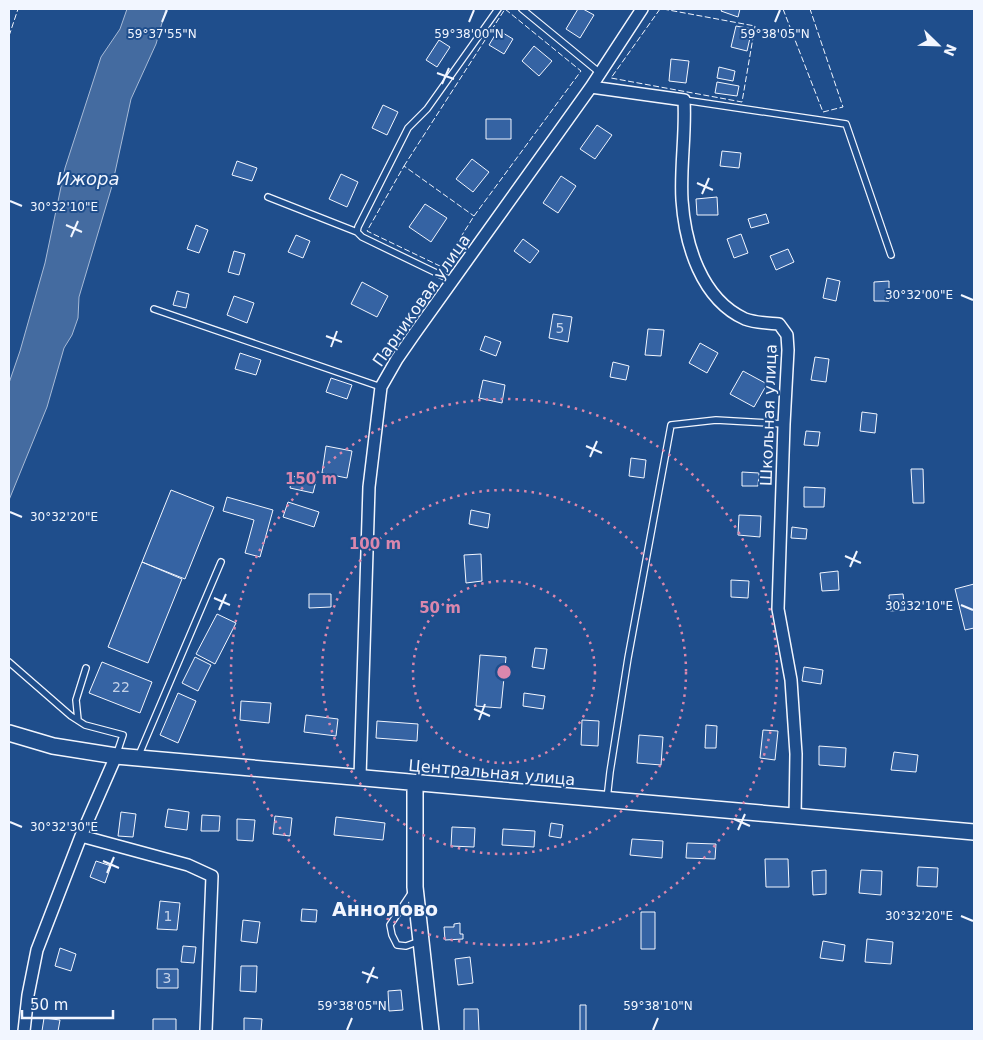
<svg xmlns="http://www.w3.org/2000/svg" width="983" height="1040" font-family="'DejaVu Sans',sans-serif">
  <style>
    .water { fill: #446ba0; stroke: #a8bbd7 }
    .building { fill: #3563a3; stroke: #f2f6ff }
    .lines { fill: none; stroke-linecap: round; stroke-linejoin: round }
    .lane-casing { stroke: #f2f6ff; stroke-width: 8 }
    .street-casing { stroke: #f2f6ff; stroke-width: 14 }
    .secondary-casing { stroke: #f2f6ff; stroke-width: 18 }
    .lane { stroke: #1f4e8c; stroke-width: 5.5 }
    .street { stroke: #1f4e8c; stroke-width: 11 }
    .secondary { stroke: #1f4e8c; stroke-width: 15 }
    .fence { stroke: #f2f6ff; stroke-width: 1; stroke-dasharray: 6 2.5; stroke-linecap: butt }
    .ticks { fill: none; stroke: #f2f6ff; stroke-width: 2 }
    .ring { fill: none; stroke: #da87ad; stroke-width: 2.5; stroke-dasharray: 2.5 5 }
    .labels { text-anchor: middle; stroke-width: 4; stroke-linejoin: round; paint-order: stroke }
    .number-label { font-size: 14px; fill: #c3d1e8 }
    .street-label { font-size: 16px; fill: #f2f6ff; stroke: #1f4e8c }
    .water-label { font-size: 18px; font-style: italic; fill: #f2f6ff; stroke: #1f4e8c }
    .quarter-label { font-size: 19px; font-weight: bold; fill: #f2f6ff; stroke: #1f4e8c }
    .ticks-label { font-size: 12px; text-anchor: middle; fill: #f2f6ff; stroke: #1f4e8c; stroke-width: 4; stroke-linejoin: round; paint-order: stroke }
    .centre { fill: #da87ad; stroke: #1f4e8c; stroke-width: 2.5 }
    .ring-label { font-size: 15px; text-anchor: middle; font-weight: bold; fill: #da87ad; stroke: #1f4e8c; stroke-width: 4; stroke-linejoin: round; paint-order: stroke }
  </style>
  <rect width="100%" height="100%" fill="#1f4e8c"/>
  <path class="water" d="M127 9H166L156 44 131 99 112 186 79 297 78 318 72 335 64 348 47 407 9 500V383L20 351 45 263 65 168 101 57 120 29Z"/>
  <path class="building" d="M578 9H583L594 15 580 38 566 29Z
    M722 9H740L738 17 721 11Z
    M736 26 752 29 747 51 731 47Z
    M498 30 513 39 504 54 489 45Z
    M439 40 450 47 437 67 426 60Z
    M534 46 552 61 539 76 522 61Z
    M671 59 689 61 686 83 669 81Z
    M719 67 735 71 733 81 717 78Z
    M717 82 739 86 737 96 715 93Z
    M383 105 398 112 387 135 372 128Z
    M486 119H511V139H486Z
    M597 125 612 135 595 159 580 149Z
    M722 151 741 153 739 168 720 166Z
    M472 159 489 172 473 192 456 179Z
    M237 161 257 168 252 181 232 175Z
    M341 174 358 182 347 207 329 199Z
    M561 176 576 186 558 213 543 203Z
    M717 197 718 215H697L696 199Z
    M425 204 447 218 431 242 409 227Z
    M766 214 769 223 751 228 748 219Z
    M196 225 208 230 199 253 187 249Z
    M741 234 748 253 734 258 727 239Z
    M296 235 310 241 303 258 288 252Z
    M523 239 539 251 530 263 514 251Z
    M788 249 794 262 776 270 770 256Z
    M234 251 245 254 239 275 228 272Z
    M827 278 840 281 836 301 823 298Z
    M889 281V301H874V282Z
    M362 282 388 296 377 317 351 304Z
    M177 291 189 294 186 308 173 305Z
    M234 296 254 303 247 323 227 315Z
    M553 314 572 317 568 342 549 338Z
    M648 329 664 330 661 356 645 355Z
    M485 336 501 342 496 356 480 350Z
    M700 343 718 353 707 373 689 363Z
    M240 353 261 360 256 375 235 369Z
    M815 357 829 359 826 382 811 380Z
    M613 362 629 366 626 380 610 377Z
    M743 371 767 384 754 407 730 394Z
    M331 378 352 385 347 399 326 392Z
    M483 380 505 385 502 403 479 398Z
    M862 412 877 414 875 433 860 431Z
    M806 431 820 432 818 446 804 445Z
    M326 446 352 451 347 478 322 473Z
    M631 458 646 460 644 478 629 476Z
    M911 469H923L924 503H913Z
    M742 472 759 473 758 486H742Z
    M292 476 316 481 313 493 290 488Z
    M804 487 825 488 824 507H804Z
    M171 490 214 507 185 579 142 562Z
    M227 497 273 510 260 557 245 553 254 520 223 511Z
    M288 502 319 512 314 527 283 517Z
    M471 510 490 514 488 528 469 524Z
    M739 515 761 516 760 537 738 535Z
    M792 527 807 529 806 539 791 538Z
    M481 554 482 581 466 583 464 555Z
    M142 562 182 579 148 663 108 647Z
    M838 571 839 590 822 591 820 573Z
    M731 580 749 581 748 598 731 597Z
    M974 584V628L965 630 955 589Z
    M309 594H331V607L309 608Z
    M903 594 905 610 890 611 889 595Z
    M217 614 236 623 215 664 196 654Z
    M535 648 547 649 544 669 532 667Z
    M480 655 506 657 501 708 476 706Z
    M195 657 211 665 198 691 182 683Z
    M102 662 152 682 140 713 89 693Z
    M804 667 823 670 821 684 802 681Z
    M178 693 196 701 178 743 160 735Z
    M524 693 545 696 543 709 523 706Z
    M241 701 271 703 269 723 240 720Z
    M306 715 338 719 336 736 304 732Z
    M582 720 599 721 598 746 581 745Z
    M377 721 418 724 417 741 376 738Z
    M706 725 717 726 716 748H705Z
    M763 730 778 731 775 760 760 758Z
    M639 735 663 737 661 765 637 763Z
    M819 746 846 748 845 767 819 765Z
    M894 752 918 755 916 772 891 770Z
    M168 809 189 812 187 830 165 827Z
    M121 812 136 814 133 837 118 836Z
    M202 815 220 816 219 831H201Z
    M275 816 292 818 290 836 273 834Z
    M336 817 385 823 383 840 334 835Z
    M237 819 255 820 253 841 237 840Z
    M551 823 563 825 561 838 549 836Z
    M452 827 475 828 474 847 451 846Z
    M503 829 535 831 534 847 502 845Z
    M632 839 663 841 662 858 630 855Z
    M687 843 716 844 715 859 686 858Z
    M765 859H788L789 887H766Z
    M96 861 111 866 105 883 90 877Z
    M918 867 938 868 937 887 917 886Z
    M826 870V894L813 895 812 871Z
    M861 870 882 871 881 895 859 893Z
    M160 901 180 903 177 930 157 929Z
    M302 909 317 910 316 922 301 921Z
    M641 912H655V949H641Z
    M243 920 260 922 257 943 241 941Z
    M460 923V934H463V939L445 940 444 927H454V924Z
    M867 939 893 942 891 964 865 962Z
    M823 941 845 945 843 961 820 958Z
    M183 946 196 947 194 963 181 962Z
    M60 948 76 954 71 971 55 966Z
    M470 957 473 983 458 985 455 959Z
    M241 966H257L256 992 240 991Z
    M157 969H178V988H157Z
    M401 990 403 1010 389 1011 388 991Z
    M580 1005H586V1031H580Z
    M464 1009H478L479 1031H464Z
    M44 1018 60 1020 58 1031H42Z
    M244 1018 262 1019 261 1031H244Z
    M153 1019H176V1031H153Z"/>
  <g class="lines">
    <defs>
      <path id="lane" d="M522 9 600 73
        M684 100 846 124 891 255
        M268 197 357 232
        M453 281 362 237 357 232 358 227 408 128 427 109 498 9
        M154 309 381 387
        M9 662 71 716 85 725 123 735 116 756
        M78 720 76 700 86 668
        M138 757 221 562
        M607 799 610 772 628 658 671 425 716 420 784 424
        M412 892 390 925 392 935 397 945 406 946 420 941"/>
      <path id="street" d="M591 87 684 100C686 133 680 167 682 200 685 244 701 299 745 319 756 323 768 323 779 324L787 335 788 350 784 424 778 609 791 680 796 754 795 816
        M360 777 369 487 381 387 397 359 415 333 591 87 642 9
        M81 836 188 865 212 876 206 1031
        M24 1031 28 995 37 950 81 836 116 756"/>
      <path id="secondary" d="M9 733 53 746 116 756 974 832
        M415 783V887L431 1031"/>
    </defs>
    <use href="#lane" class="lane-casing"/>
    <use href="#street" class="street-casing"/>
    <use href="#secondary" class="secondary-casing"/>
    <use href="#lane" class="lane"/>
    <use href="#street" class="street"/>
    <use href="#secondary" class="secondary"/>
    <path class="fence" d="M660 9 611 78 742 102 755 26 663 9
      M783 9 823 112 843 107 810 9
      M9 36 18 9
      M404 166 505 9 581 71 474 216 442 267 367 231 404 166 474 216"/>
  </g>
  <path class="ticks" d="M162 22 167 10M469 22 474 10M775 22 780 10M437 73 454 79M442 84 449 68M697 183 713 190M702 194 709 178M10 201 22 206M66 225 82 232M71 237 78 221M961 295 973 300M326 336 342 342M331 347 337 331M586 446 602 453M590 457 597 441M10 512 22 517M845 556 861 563M850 567 857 551M214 598 230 605M961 605 973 610M219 610 226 594M474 709 490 716M479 720 485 704M734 819 750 826M10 822 22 827M738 830 745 814M103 861 119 868M107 873 114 857M961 916 973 921M362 972 378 978M367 983 374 967M347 1030 352 1018M653 1030 658 1018"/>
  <g class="ring">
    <circle cx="504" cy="672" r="91"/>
    <circle cx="504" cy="672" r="182"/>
    <circle cx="504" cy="672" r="273"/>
  </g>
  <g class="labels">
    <g class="number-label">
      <text x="560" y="333">5</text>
      <text x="121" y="692">22</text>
      <text x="168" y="921">1</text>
      <text x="167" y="983">3</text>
    </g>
    <g class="street-label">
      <text transform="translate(421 300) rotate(-55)" y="6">Парниковая улица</text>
      <text transform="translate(768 415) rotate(-88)" y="6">Школьная улица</text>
      <text transform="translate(492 772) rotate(5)" y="6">Центральная улица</text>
    </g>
    <g class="water-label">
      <text x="88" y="185">Ижора</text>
    </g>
    <g class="quarter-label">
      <text x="385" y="916">Аннолово</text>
    </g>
  </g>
  <g class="ticks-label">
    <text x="162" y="38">59°37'55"N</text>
    <text x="469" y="38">59°38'00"N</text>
    <text x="775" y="38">59°38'05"N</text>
    <text x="64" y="211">30°32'10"E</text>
    <text x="919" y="299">30°32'00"E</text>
    <text x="64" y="521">30°32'20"E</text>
    <text x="919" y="610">30°32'10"E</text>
    <text x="64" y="831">30°32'30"E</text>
    <text x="919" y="920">30°32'20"E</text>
    <text x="352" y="1010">59°38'05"N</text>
    <text x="658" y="1010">59°38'10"N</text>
  </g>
  <circle cx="504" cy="672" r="8" class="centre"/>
  <g class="ring-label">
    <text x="311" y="484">150 m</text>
    <text x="375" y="549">100 m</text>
    <text x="440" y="613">50 m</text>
  </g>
  <rect width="983" height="1040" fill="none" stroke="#f2f6ff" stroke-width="20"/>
  <g transform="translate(938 45) rotate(113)" stroke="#1f4e8c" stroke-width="4" paint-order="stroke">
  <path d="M0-4L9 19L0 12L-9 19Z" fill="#f2f6ff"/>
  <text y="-8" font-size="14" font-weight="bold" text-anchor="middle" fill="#f2f6ff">N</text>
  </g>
  <path d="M22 1010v8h91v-8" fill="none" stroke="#f2f6ff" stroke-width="2.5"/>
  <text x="30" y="1010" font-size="15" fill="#f2f6ff" stroke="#1f4e8c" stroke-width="4" paint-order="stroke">50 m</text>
</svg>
